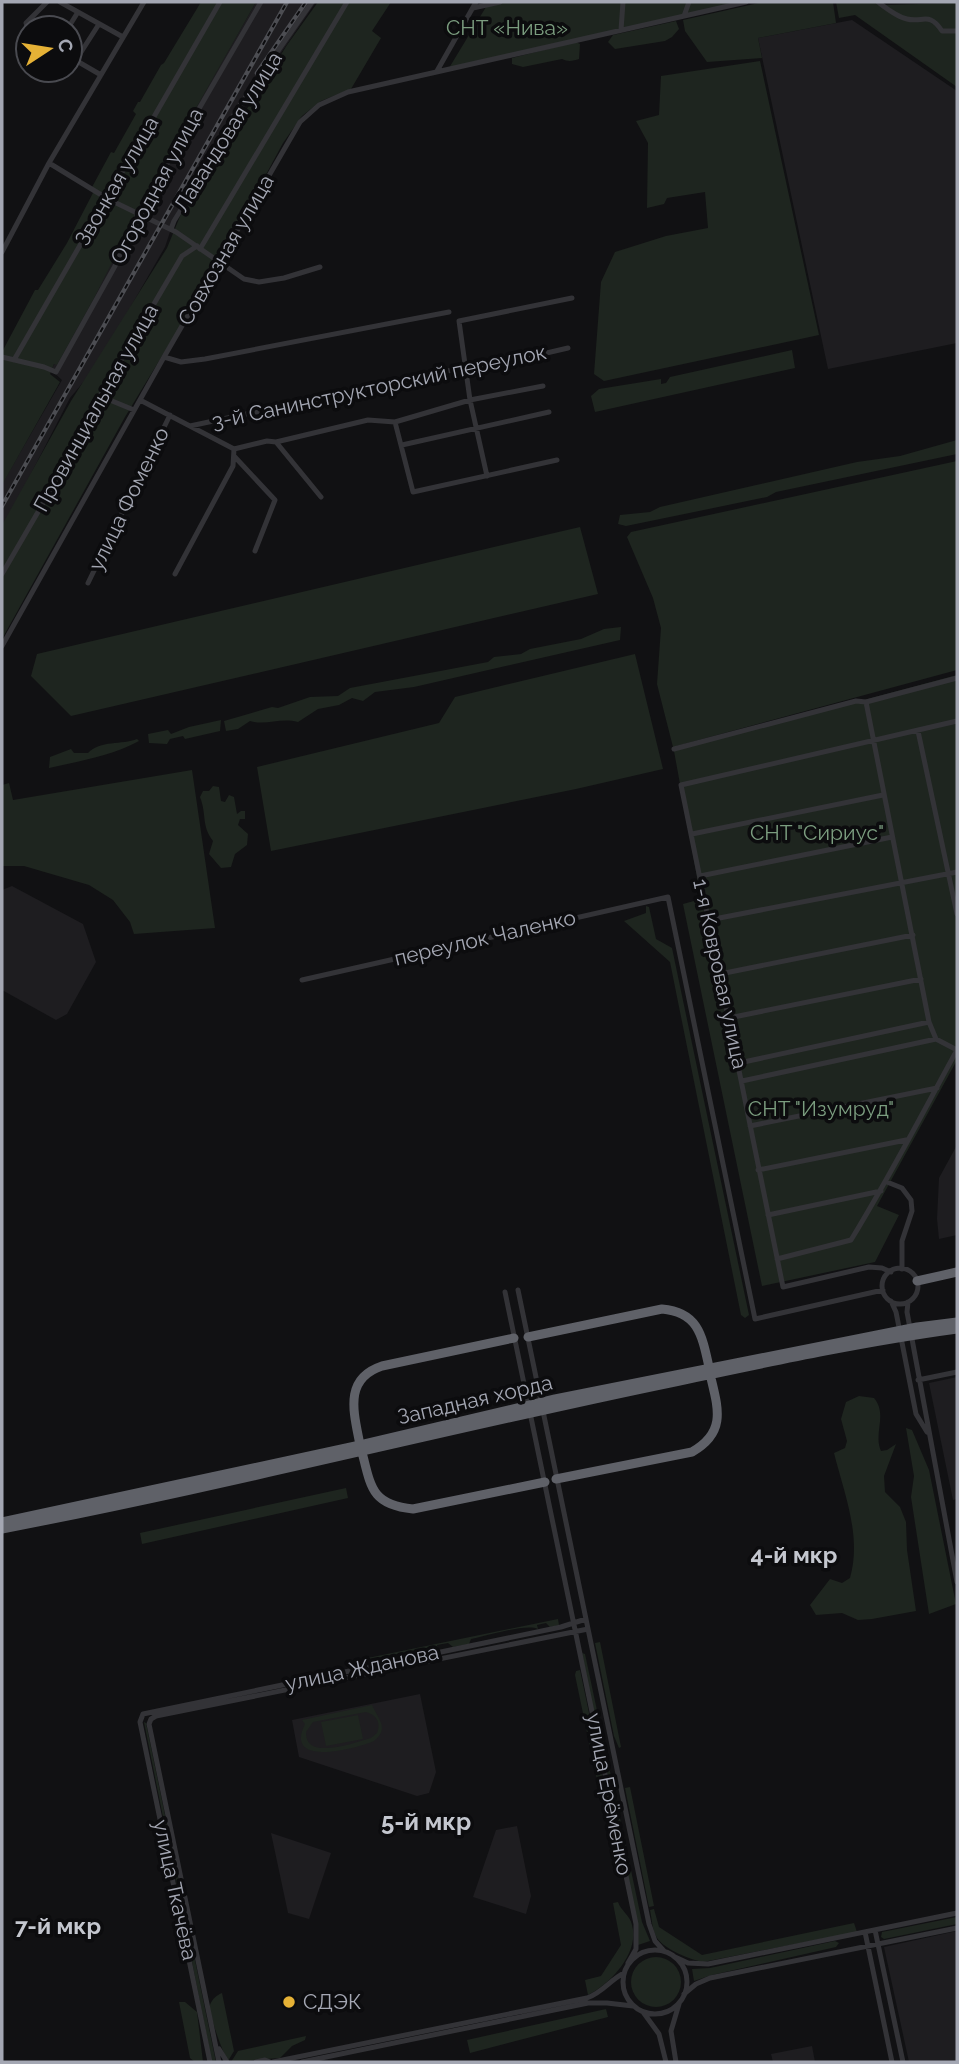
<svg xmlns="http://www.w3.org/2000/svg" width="959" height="2064" font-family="Raleway,sans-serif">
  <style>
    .built { fill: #1e1d20 }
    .green { fill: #1e251f; fill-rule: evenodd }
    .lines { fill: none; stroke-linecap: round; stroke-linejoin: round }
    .minor { stroke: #333337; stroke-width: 5 }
    .highway { stroke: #5f6168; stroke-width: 9 }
    .rail-casing { stroke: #4c4d52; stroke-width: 4.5 }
    .rail { stroke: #0c0c0e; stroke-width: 2; stroke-dasharray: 5; stroke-linecap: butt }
    .poi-dot { fill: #e6b236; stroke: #0c0c0e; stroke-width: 2.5 }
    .labels { text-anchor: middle; stroke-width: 7; stroke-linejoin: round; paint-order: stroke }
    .park-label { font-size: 21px; fill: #7b9d7f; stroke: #0c0c0e }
    .street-label { font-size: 21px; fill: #a4a7b3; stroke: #0c0c0e }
    .poi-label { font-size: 21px; fill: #a4a7b3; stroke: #0c0c0e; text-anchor: start }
    .neighbourhood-label { font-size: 23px; font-weight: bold; fill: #c4c7cf; stroke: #0c0c0e }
    .quarter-label { font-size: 24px; font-weight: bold; fill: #c4c7cf; stroke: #0c0c0e }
  </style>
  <rect width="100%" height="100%" fill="#111113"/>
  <path class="built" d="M256 2H316L224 136 173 223 165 247 96 367 70 398 2 530V484L62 380 51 370 135 214Z
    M852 20 957 91V343L828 369 758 38Z
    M12 886 83 924 96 962 67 1014 56 1020 2 990V890Z
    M957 1145V1235L939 1239 937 1219 939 1178Z
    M957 1377V1499L953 1500 929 1383Z
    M420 1694 436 1772 429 1793 417 1796 299 1757 292 1720Z
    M517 1826 531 1896 526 1914 473 1897 496 1830Z
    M271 1833 331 1853 309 1919 288 1913Z
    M957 1931V2062H909L884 1947Z
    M812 2046 815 2062H773L771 2054Z"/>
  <path class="green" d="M201 2H256L139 209 93 300 57 365 54 364 50 374 60 382 2 485V352L35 290H38L67 243 94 191 91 189 111 152 114 153 136 114 133 111 138 102H140L161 65 164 63Z
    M318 2H391L372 31 381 38 351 89 321 101 302 116 283 143 216 267 125 417 2 639V525L71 401 167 248 181 214 287 45Z
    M489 2H745L449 68Z
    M763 2H833L836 23 758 38 762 58 707 62 685 31 683 20Z
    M836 2H874L879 5 957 3V87L855 15 839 18Z
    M676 21 679 29 672 37 665 41 615 49 608 42 613 35Z
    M576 42 580 44 579 59C573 61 568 62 562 59L523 67 512 64V58Z
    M760 61 819 335 604 381 594 374 601 282 615 252 666 236 708 228 705 192 667 198 664 204 647 208 648 143 636 121 659 115 661 76Z
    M792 350 795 368 595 412 591 396 599 389 661 379V384L666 383 670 377Z
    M957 440V454L776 492 767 497 626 526 618 524 620 515 650 512 660 507 857 462 900 456Z
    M957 461V670L673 747 657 684 661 628 653 598 627 537 631 532Z
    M580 527 598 594 71 716 31 676 37 654Z
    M621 627 620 640 414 687 375 692 363 701 352 698 339 705 318 709 298 722C280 717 267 726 250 721L238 729 226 731 224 721 272 707 278 708 310 697 338 696 350 688 488 662 494 657 521 654 530 649 581 639 604 629Z
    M635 654 663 769 576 789 271 851 257 767 439 723 455 697Z
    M957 675V1060L877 1206 899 1215 875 1262 762 1286 683 904 701 899 674 751Z
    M221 720 220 731 185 739 183 736 170 739 167 744 149 743 148 734 168 730 171 734 189 727Z
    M137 739 139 741C111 756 80 761 49 768L50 757 71 749 74 753H88C100 740 122 745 137 739Z
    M192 770 215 928 134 934 130 922 113 900 89 885 24 866H2V785L9 783 13 800Z
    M213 786 219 787 221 801 225 802 229 795 234 797 237 814 241 811H245V819H240L238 825 248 834 247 845 235 854 231 867 221 868 209 854 213 841C201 825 207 815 200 797L203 791H209Z
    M646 906 649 907 656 939 672 948 749 1315 745 1318 741 1315 670 962 624 921 646 913Z
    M859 1396 874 1398C888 1415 873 1433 881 1451L887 1450 896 1444 884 1476 885 1492 900 1507 906 1522 907 1550 916 1611 872 1619 858 1620 842 1613 816 1615 810 1605 830 1579 842 1583 850 1578C862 1536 844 1493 834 1453L845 1448 847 1441 841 1419 846 1402Z
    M906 1428 912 1430 929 1470 956 1604 929 1614 911 1497 914 1476Z
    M346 1488 348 1498 142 1544 140 1533Z
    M558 1619 559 1625 550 1627 546 1623 537 1625 538 1629C526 1623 487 1636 471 1639L469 1644 453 1647 448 1643 437 1645 438 1650 433 1647 367 1660 364 1665 359 1666 358 1660Z
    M600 1642 621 1747 619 1748 614 1736 595 1643Z
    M582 1653 585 1654 642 1922 650 1941 638 1945Z
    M580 1670 605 1789 599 1790 575 1675 576 1671Z
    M372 1705C378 1719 390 1728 374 1741 356 1749 283 1768 305 1724L302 1720ZM366 1712C377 1715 381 1723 377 1733L371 1738C353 1743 305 1761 306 1732L313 1722Z
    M358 1715 363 1739 326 1746 321 1722Z
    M144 1722 146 1723 216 2062H212Z
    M630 1787 654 1906 649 1907 625 1788Z
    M618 1902C621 1911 630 1915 632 1925 640 1952 611 1984 588 1995L585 1980 601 1976 621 1945 613 1903Z
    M654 1909 659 1927 702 1955 854 1923 857 1932 703 1962C691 1960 664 1949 657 1938 652 1930 652 1919 650 1910Z
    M957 1917V1924L884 1939 881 1937 882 1932Z
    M835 1941 839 1943 836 1947 712 1975 694 1981 692 1969 710 1968Z
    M631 1982a25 25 0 1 1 50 0a25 25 0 1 1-50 0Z
    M222 1993 234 2051 228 2061C223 2054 208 2012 210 2005 212 1999 217 1995 222 1993Z
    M179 2002H185L197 2012 203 2062H195L190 2058Z
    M606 2009 608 2017 470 2053 467 2040Z
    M306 2036 305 2040 292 2046 280 2058 231 2062 238 2051Z"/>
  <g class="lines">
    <path class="minor" d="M60 2 123 37
      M878 2C886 8 897 17 907 19 923 23 929 11 942 31H957
      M473 8 500 2
      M684 16 689 2
      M68 28 78 12
      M28 29 26 23 47 2
      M621 30 623 2
      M70 57 101 75
      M76 60 99 24
      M437 71 476 2
      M49 163 108 199 176 232 244 279 259 282 284 278 320 267
      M171 229 174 221 205 171 236 111 312 2
      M200 249 347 2
      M2 252 49 163 144 2
      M2 357 44 367 56 372 115 266 139 212 261 2
      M164 357 181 362 205 359 449 312
      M14 360 220 2
      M100 396 134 410
      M140 400 234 449
      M395 422 413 492 557 460
      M190 426 466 367 474 370 568 348
      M276 442 368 420 395 422 470 400 543 386
      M402 445 549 412
      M234 449 267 441 276 442 321 497
      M234 456 275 500 255 551
      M487 476 470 400 459 321 572 298
      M2 574 56 481 100 396 182 256 197 246
      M175 574 233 466 234 449
      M88 583 170 415
      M2 646 164 357 300 122 319 105 348 92 746 2
      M866 702 929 1022 936 1039 957 1050
      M918 731 957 914
      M674 749 856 701 866 702 957 678
      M692 834 883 795
      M700 876 892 837
      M709 920 957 872
      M720 974 913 935
      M302 980 668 897 755 1319 883 1290
      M729 1018 921 979
      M739 1063 929 1022
      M742 1081 936 1039
      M750 1126 937 1088
      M758 1170 906 1140
      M887 1182 902 1188 911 1200 912 1211 902 1241V1269
      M768 1215 881 1191
      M777 1259 851 1240C889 1178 922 1114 957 1050
      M882 1286a18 18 0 1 1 36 0a18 18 0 1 1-36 0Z
      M891 1272 882 1268 869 1267 783 1287 681 785 957 721
      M518 1290 649 1924 655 1941 664 1951
      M505 1292 636 1924V1949L628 1963
      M891 1301 896 1312 916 1414 927 1432
      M908 1302 907 1312 957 1582
      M918 1380 957 1372
      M149 1724 151 1719 156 1716 588 1629
      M149 1724 219 2062
      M875 1930 903 2062
      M865 1932 892 2062
      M623 1982a32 32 0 1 1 64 0a32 32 0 1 1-64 0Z
      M675 1957 688 1963 708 1964 957 1913
      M684 1994 696 1984 710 1978 957 1928
      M643 2012 659 2034 666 2062
      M219 2049 227 2062
      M210 2062 140 1722 143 1714 561 1627 586 1619
      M256 2062 265 2060 270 2062
      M273 2062 587 1998C602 1993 610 1980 624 1973
      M302 2062 588 2003H607L633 2006
      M676 2062 671 2031 679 2004"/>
    <path class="highway" d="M917 1281 957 1272
      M528 1337 662 1309C698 1312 702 1335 709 1367
      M360 1445C354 1413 343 1379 382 1366L514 1338
      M362 1452C371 1488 372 1505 413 1509L545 1482
      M556 1479 692 1452C727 1432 718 1408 710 1374
      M2 1522 360 1445 555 1399 917 1327 957 1322
      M2 1529C226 1486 447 1429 670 1383 765 1363 861 1342 957 1329"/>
    <defs>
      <path id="rail" d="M257 73 306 2
        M2 506 287 2"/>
    </defs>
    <use href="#rail" class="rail-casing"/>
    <use href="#rail" class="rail"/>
  </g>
  <circle class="poi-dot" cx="289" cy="2002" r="7"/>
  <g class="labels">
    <g class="park-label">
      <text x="507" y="35">СНТ «Нива»</text>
      <text x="817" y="840">СНТ "Сириус"</text>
      <text x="821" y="1116">СНТ "Изумруд"</text>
    </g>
    <g class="street-label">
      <text transform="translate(228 132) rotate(-58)" y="7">Лавандовая улица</text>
      <text transform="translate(117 181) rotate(-60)" y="7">Звонкая улица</text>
      <text transform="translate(157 186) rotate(-62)" y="7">Огородная улица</text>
      <text transform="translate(226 250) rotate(-60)" y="7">Совхозная улица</text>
      <text transform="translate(379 387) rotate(-12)" y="7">3-й Санинструкторский переулок</text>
      <text transform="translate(96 408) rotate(-61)" y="7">Провинциальная улица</text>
      <text transform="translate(129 499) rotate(-64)" y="7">улица Фоменко</text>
      <text transform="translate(485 938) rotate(-13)" y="7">переулок Чаленко</text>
      <text transform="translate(720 974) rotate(78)" y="7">1-я Ковровая улица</text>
      <text transform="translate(475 1400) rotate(-13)" y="7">Западная хорда</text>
      <text transform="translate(362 1668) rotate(-12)" y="7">улица Жданова</text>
      <text transform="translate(609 1794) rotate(79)" y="7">улица Ерёменко</text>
      <text transform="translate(175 1890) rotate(78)" y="7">улица Ткачёва</text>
    </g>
    <g class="poi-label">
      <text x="303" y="2009">СДЭК</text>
    </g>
    <g class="neighbourhood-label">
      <text x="794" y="1563">4-й мкр</text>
      <text x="58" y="1934">7-й мкр</text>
    </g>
    <g class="quarter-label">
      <text x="426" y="1830">5-й мкр</text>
    </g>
  </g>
  <rect width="959" height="2064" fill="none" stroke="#a4a7b3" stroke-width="7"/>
  <g transform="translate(49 49) rotate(78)"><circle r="33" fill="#0c0c0e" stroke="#494a50" stroke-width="2"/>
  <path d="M0-5L12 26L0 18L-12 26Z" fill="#e6b236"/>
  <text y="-10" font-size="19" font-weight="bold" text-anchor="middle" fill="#a4a7b3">С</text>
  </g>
</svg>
